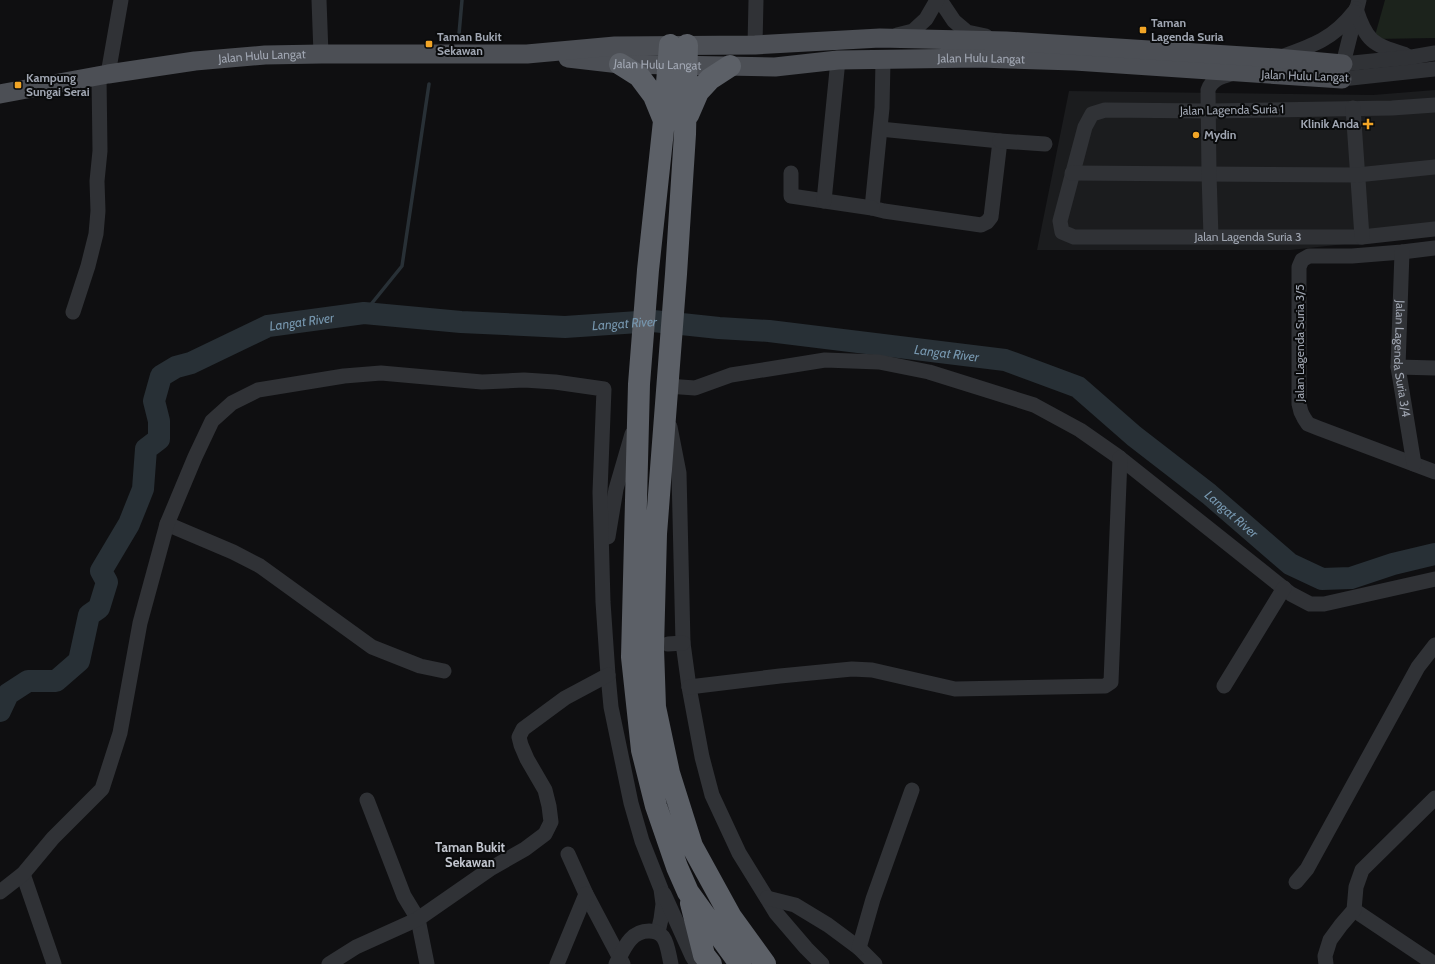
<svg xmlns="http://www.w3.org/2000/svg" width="1435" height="964" font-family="Cabin,sans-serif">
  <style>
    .built { fill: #1b1c1e }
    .green { fill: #1c231c }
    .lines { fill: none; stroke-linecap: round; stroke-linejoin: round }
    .stream { stroke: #283036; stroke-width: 3.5 }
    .river { stroke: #283036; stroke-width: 22 }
    .minor { stroke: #303236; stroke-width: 15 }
    .major { stroke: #4c4f55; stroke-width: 19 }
    .highway { stroke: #5c6067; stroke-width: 22 }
    .poi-dot { fill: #f2a526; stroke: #0a0b0c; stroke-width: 1.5 }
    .labels { text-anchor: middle; stroke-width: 4; stroke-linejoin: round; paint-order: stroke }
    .poi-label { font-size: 12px; font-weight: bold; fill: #a0a6b2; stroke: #0a0b0c; text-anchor: start }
    .street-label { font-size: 12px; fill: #a0a6b2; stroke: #0a0b0c }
    .water-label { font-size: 13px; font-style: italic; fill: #7696ae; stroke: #0a0b0c }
    .neighbourhood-label { font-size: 13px; font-weight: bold; fill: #c1c5ce; stroke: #0a0b0c }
  </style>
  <rect width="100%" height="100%" fill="#0f0f11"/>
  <path class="built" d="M1435 90V234L1291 250H1037L1069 91 1373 95Z"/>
  <path class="green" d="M1385 0H1435V38L1374 39Z"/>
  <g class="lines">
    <path class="stream" d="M459 34 462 0
      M364 313 402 266 429 84"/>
    <path class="river" id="s1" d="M0 711 8 694 28 681H56L79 661 89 615 99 608 107 582 101 571 129 524 143 489 146 449 159 439V421L154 401 161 376 176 367 191 363 268 326 364 313 461 322 565 327 653 321 719 328 769 331 1005 360 1078 387 1134 436 1209 494 1290 564 1322 579 1351 578 1393 564 1435 554"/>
    <g class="minor">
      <path d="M319 0 321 54"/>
      <path d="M940 0 954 21 967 32 986 36"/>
      <path d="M1359 0 1343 64 1342 79 1435 69"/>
      <path d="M1356 9C1367 43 1373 44 1406 55"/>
      <path d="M897 35 913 31 926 19 937 0"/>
      <path d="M755 45 756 0"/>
      <path d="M1281 57C1312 46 1333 39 1354 12"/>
      <path d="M1343 64 1412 57 1435 53"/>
      <path d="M108 74 121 0"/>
      <path id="s2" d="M1435 105 1392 108 1209 111 1105 110 1092 114 1085 127 1060 221 1062 232 1074 237H1362L1435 229"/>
      <path d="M1353 108 1362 237"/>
      <path d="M880 129 1000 141 991 217 987 222 981 225 884 211 872 208 882 108 883 61"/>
      <path d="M1000 141 1045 144"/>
      <path d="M791 173V196L872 208"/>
      <path d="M1072 173 1357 175 1435 167"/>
      <path d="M824 201 838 60"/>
      <path d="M1211 237 1209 174 1208 90C1212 78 1224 76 1234 73"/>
      <path d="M1435 248 1402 252 1352 256H1309L1302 260 1299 267V404L1301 412 1304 418 1308 424 1318 428 1435 472"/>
      <path id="s3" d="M1402 252 1398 367 1414 464"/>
      <path d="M73 312 88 266 96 234 98 211 97 181 100 151 99 76"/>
      <path d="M1398 367 1435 368"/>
      <path d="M667 386 695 388 731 375 825 360 879 362 929 372 1034 405 1080 430 1120 458 1291 594 1310 604H1324L1435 579"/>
      <path d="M670 427 679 473 683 643 689 687 702 757 712 795 739 853 776 913 806 948 822 964"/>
      <path d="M167 524 233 552 260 566 372 647 420 666 444 671"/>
      <path d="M608 537 616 489 632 434"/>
      <path d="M668 644 683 643"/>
      <path d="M1224 686 1284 588"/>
      <path d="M689 687 780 676 852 669 872 670 955 689 1105 686 1111 682 1120 458"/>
      <path d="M367 800 404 896 418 919 427 964"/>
      <path d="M568 854 586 894 623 964"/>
      <path d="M23 874 54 964"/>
      <path d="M1296 882 1307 869 1418 667 1435 645"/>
      <path d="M0 892 23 874 53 838 102 789 120 733 140 623 167 524 195 457 212 421 232 403 258 390 344 376 381 373 482 382 524 380 555 382 604 389 600 492 603 602 608 675 611 707 631 803 642 841 661 889 663 904 661 919 658 932"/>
      <path d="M664 894 692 956 697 964"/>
      <path d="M767 898 795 905 828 925 859 948 875 964"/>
      <path d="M1354 910 1430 961"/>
      <path d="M859 948 873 899 912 790"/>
      <path d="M329 964 356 947 418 919 490 869 525 849 545 834 551 822 549 806 545 790 527 759 521 745 519 737 523 729 565 698 608 675"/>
      <path d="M557 964 586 894"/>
      <path d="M616 964C624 949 630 931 649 931 655 931 659 932 663 937 668 944 669 956 671 964"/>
      <path d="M1326 964 1325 956 1330 940 1341 925 1354 910 1356 887 1362 870 1435 798"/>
    </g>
    <g class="major">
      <path id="s4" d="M568 58 620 64 775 67 838 60 978 58 1075 61 1342 79"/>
      <path id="s5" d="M0 94 108 74 195 61 265 55 321 54H527L615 46 755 45 880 38 1006 41 1277 58 1343 64"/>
    </g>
    <path class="highway" d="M670 45 664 121 648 270 639 384 632 657 642 750 656 806 677 867 688 892 740 964
      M687 45 685 134 676 274 656 534 653 648 655 707 669 773 692 846 731 917 765 964
      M620 64 639 76 654 96 663 118
      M688 115 698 92 710 79 730 66
      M691 903 704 955 711 964"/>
  </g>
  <g class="poi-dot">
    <rect x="1139" y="26" width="8" height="8" rx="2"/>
    <rect x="425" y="40" width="8" height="8" rx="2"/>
    <rect x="14" y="81" width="8" height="8" rx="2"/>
    <path d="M1366 118h4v4h4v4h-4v4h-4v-4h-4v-4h4z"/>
    <circle cx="1196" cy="135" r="4"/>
  </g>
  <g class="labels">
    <g class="poi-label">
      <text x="1151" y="27">Taman<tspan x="1151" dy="14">Lagenda Suria</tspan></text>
      <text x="437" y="41">Taman Bukit<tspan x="437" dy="14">Sekawan</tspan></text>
      <text x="26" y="82">Kampung<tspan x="26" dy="14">Sungai Serai</tspan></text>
      <text x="1359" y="128" text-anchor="end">Klinik Anda</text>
      <text x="1204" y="139">Mydin</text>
    </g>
    <g class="street-label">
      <text dy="4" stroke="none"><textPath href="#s5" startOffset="265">Jalan Hulu Langat</textPath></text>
      <text dy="4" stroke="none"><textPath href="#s4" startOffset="414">Jalan Hulu Langat</textPath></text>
      <text dy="4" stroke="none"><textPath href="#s4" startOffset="90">Jalan Hulu Langat</textPath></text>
      <text transform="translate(1305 76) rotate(2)" y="4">Jalan Hulu Langat</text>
      <text transform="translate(1232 110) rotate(-1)" y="4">Jalan Lagenda Suria 1</text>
      <text dy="4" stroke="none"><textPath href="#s2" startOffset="654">Jalan Lagenda Suria 3</textPath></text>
      <text transform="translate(1300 343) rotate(-90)" y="4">Jalan Lagenda Suria 3/5</text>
      <text dy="4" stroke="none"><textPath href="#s3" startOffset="107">Jalan Lagenda Suria 3/4</textPath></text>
    </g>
    <g class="water-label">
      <text dy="5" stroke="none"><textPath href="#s1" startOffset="566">Langat River</textPath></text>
      <text dy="5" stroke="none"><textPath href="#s1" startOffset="890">Langat River</textPath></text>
      <text dy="5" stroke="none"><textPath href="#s1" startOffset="1214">Langat River</textPath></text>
      <text dy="5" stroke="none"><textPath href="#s1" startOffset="1550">Langat River</textPath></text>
    </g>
    <g class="neighbourhood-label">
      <text x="470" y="852">Taman Bukit<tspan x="470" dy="15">Sekawan</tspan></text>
    </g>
  </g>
</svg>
